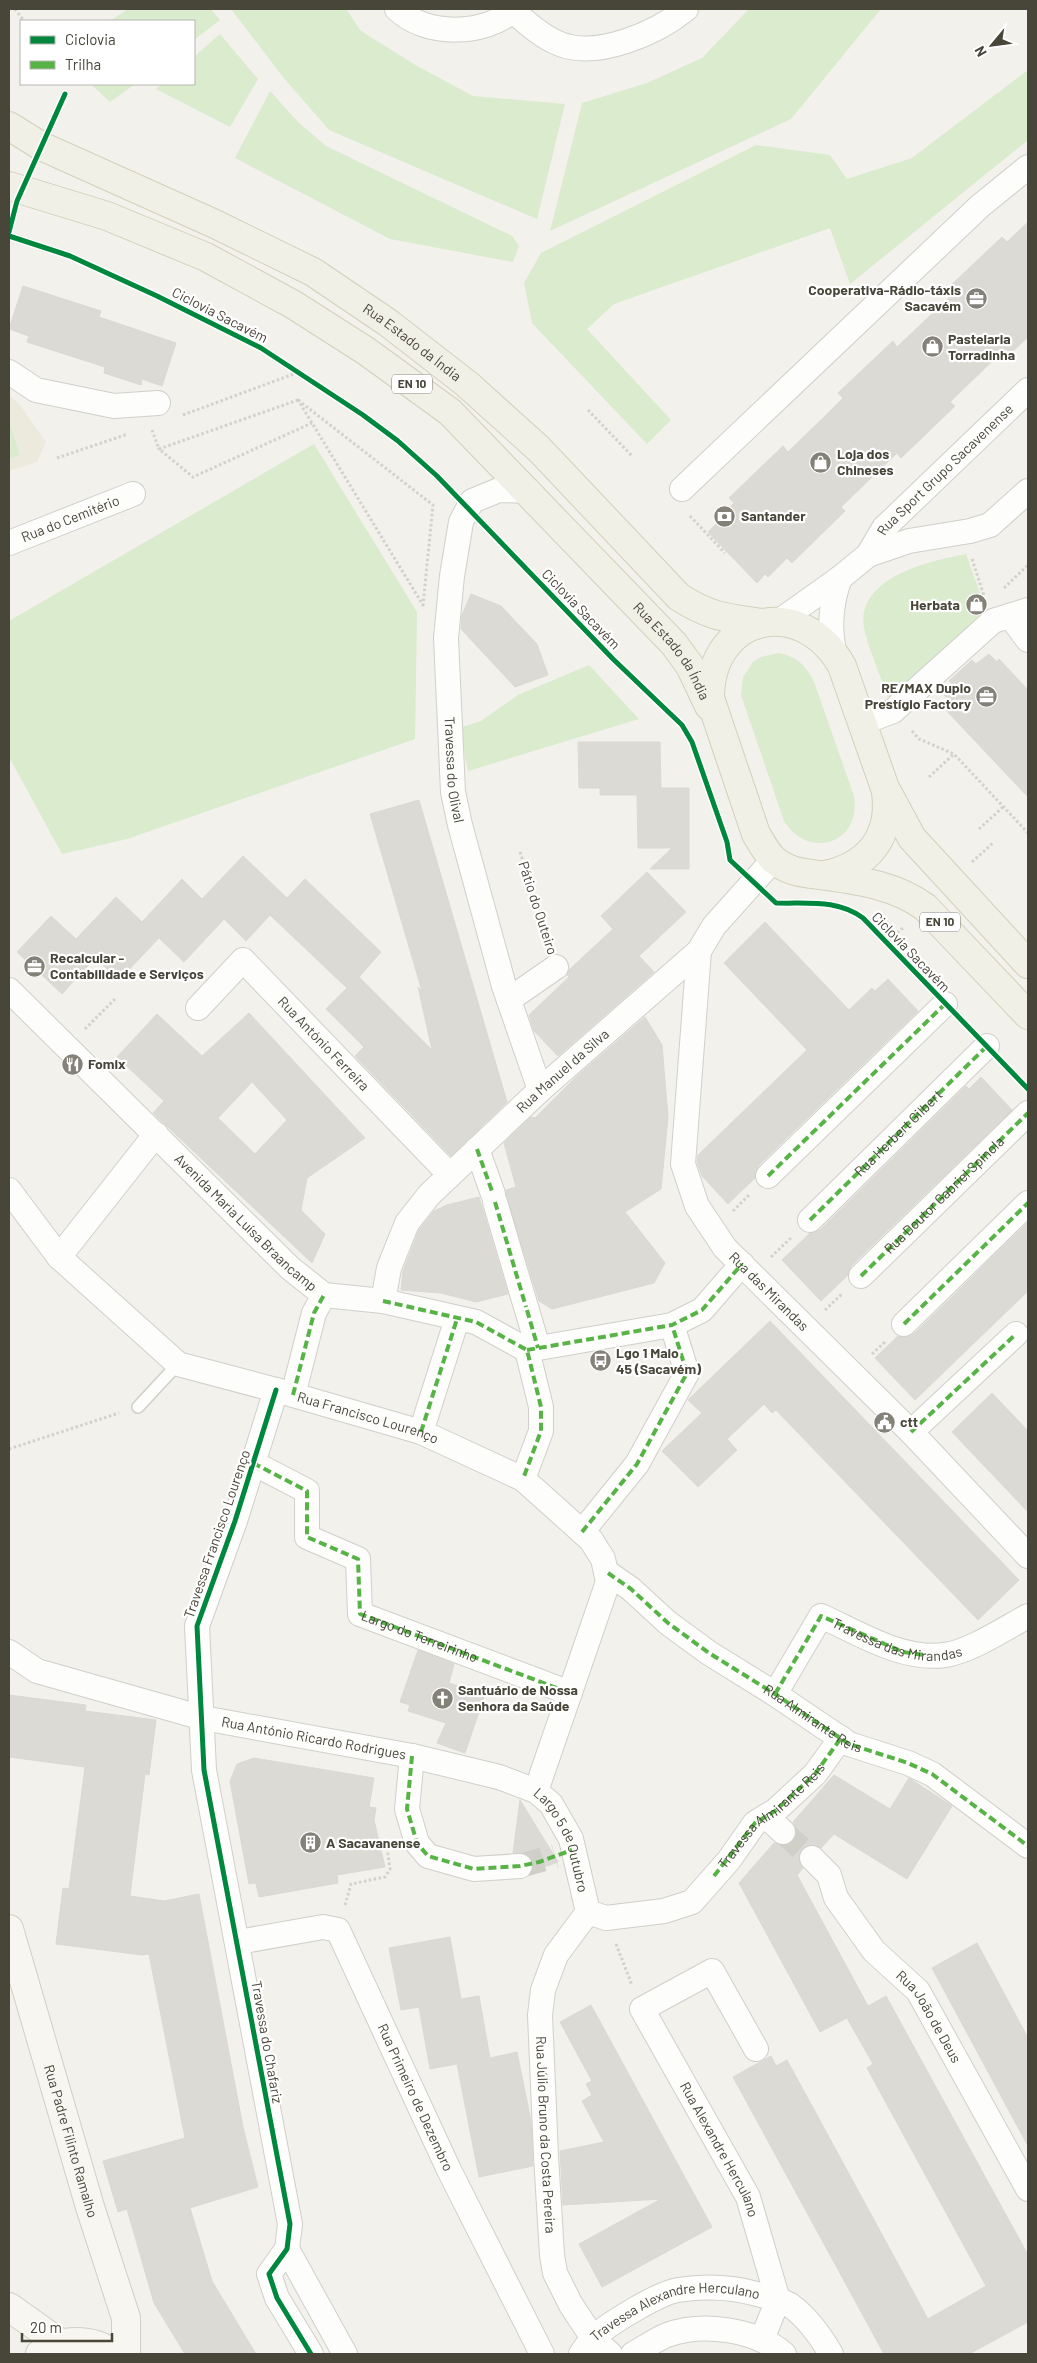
<svg xmlns="http://www.w3.org/2000/svg" width="1037" height="2363" font-family="Barlow,sans-serif">
  <style>
    .education { fill: #eceadc }
    .green { fill: #daebce }
    .building { fill: #dbdad5; stroke: #dad9d2; fill-rule: evenodd }
    .lines { fill: none; stroke-linecap: round; stroke-linejoin: round }
    .street-tunnel { stroke: #d0cfc8; stroke-width: 24; stroke-dasharray: 24 12; stroke-linecap: butt }
    .lane-casing { stroke: #d0cfca; stroke-width: 14 }
    .street-casing { stroke: #d0cfca; stroke-width: 26 }
    .secondary-casing { stroke: #d0d0c4; stroke-width: 30 }
    .primary-casing { stroke: #d3d0bb; stroke-width: 30 }
    .path { stroke: #d2d1cb; stroke-width: 3; stroke-dasharray: 2.5 2.5; stroke-linecap: butt }
    .lane { stroke: #fdfdfc; stroke-width: 11 }
    .street { stroke: #fdfdfc; stroke-width: 24 }
    .secondary { stroke: #f7f6f0; stroke-width: 28 }
    .primary { stroke: #f1f0e6; stroke-width: 28 }
    .quiet { stroke: #57b346; stroke-width: 4; stroke-dasharray: 8 4; stroke-linecap: butt }
    .cycleway-casing { stroke: #fff; stroke-width: 8 }
    .cycleway { stroke: #00873e; stroke-width: 5 }
    .labels { text-anchor: middle; stroke-width: 4.5; stroke-linejoin: round; paint-order: stroke }
    .shield { fill: #fff; stroke: #7f7d74; stroke-width: 1 }
    .shield-label { font-size: 12px; font-weight: bold; fill: #484539 }
    .poi-label { font-size: 14px; font-weight: bold; fill: #484539; stroke: #fff; text-anchor: start }
    .street-label { font-size: 14px; fill: #484539; stroke: #fff }
  </style>
  <rect width="100%" height="100%" fill="#f2f1ec"/>
  <path class="education" d="M9 395 20 405 46 442 37 462 9 471Z"/>
  <path class="green" d="M128 9H211L220 20 194 40V21H110Z
    M231 9H346L361 31 417 66 473 96 565 104 537 219 329 130 283 77Z
    M749 9H881L791 119 550 231 582 103 647 83 702 58Z
    M220 34 258 79 230 127 156 89 162 84H194V57Z
    M1028 70V140L850 284 830 228 614 304 587 329 671 420 647 444 532 323 524 283 541 253 756 145 830 155 847 179 912 158Z
    M91 84H135L110 102Z
    M270 91 298 122 326 146 512 236 519 246 513 262 390 239 235 158Z
    M9 422 20 455 9 459Z
    M314 444 417 612 415 739 127 839 62 854 9 757V621Z
    M966 554 987 613 906 691 888 697C881 677 868 648 864 628 856 577 930 561 966 554Z
    M778 653C796 656 804 664 813 679L854 796C862 843 809 861 784 821L741 695 743 677 753 662 761 657Z
    M589 665 639 719 468 771 459 728 481 721 518 695Z"/>
  <path class="building" d="M1028 222V337L1011 353 1006 349 986 367 950 402 955 406 901 458 897 453 841 507 845 511 792 563 787 558 768 577 765 574 757 583 708 532 717 523 715 521 734 503 729 498 783 446 788 452 824 417 843 398 838 393 893 341 897 347 953 294 948 288 1002 237 1007 242Z
    M23 286 101 311 99 317 176 343 162 386 142 379 141 385 104 373 105 367 27 342 29 336 9 329Z
    M471 594 501 606 537 644 548 675 515 687 461 629 462 615Z
    M989 654 997 662 999 659 1028 690V797L942 706 949 700 944 695 954 686 949 681 972 660 976 664Z
    M578 742H660L661 788H689V869H650L672 848H638L637 795H600V788H579Z
    M419 800 507 1102 451 1156 355 1056 364 1047 326 1009 347 988 270 915 246 941 224 919 184 962 159 938 119 980 95 958 62 994 17 952 51 916 76 939 116 897 142 922 182 879 202 899 243 856 287 898 305 879 381 952 359 977 432 1050 418 987 422 991 370 814Z
    M647 872 686 912 639 956 654 972 558 1056 534 1031 529 1015 569 977 567 975 569 970 613 929 601 916Z
    M765 922 849 1010 872 988 875 991 888 979 918 1011 758 1166 755 1178 728 1204 702 1176 697 1162 698 1155 807 1050 724 963Z
    M249 1013 365 1138 307 1178 301 1210 325 1234 312 1263 153 1113 164 1101 117 1057 157 1014 202 1056ZM252 1082 287 1120 255 1154 218 1118Z
    M645 1017 662 1045 668 1117 661 1189 625 1212 665 1263 654 1283 552 1309 539 1301 506 1195V1190L516 1187 504 1143 531 1117 535 1118 577 1076Z
    M981 1077 1012 1110 851 1266 848 1275 821 1301 782 1260 810 1233 820 1230 966 1086 969 1089Z
    M479 1197 508 1294 476 1302 441 1293 401 1290 403 1271 419 1230 434 1211 447 1205Z
    M1028 1222V1291L915 1400 875 1358 898 1336 907 1337 914 1334Z
    M770 1321 1019 1580 978 1620 776 1410 772 1413 764 1404 727 1439 737 1450 698 1487 662 1451 702 1413 688 1400Z
    M992 1393 1028 1431V1512L952 1432Z
    M418 1650 454 1664 449 1683 485 1694 465 1753 437 1743 446 1723 408 1711 410 1705 400 1702Z
    M9 1695 86 1705 85 1711 156 1720 149 1775 145 1774 130 1896 164 1901 199 1894 243 2127 258 2187 190 2208 212 2281 256 2354H185L154 2303 127 2209 118 2212 103 2161 185 2138 149 1954 142 1955 56 1944 63 1888 69 1889 85 1767 9 1757Z
    M254 1758 374 1778 369 1807 376 1808 374 1820 385 1867 337 1875 338 1883 259 1897 256 1883 249 1884 230 1781 237 1764Z
    M834 1775 890 1809 909 1778 952 1806 907 1879 834 1834 821 1848 809 1845 802 1849 799 1861 803 1868 797 1875 868 2006 886 1996 1028 2255V2322L969 2354H884L733 2077 771 2056 776 2066 787 2060 928 2319 986 2286 867 2068 873 2064 847 2018 820 2032 739 1883 774 1843 786 1845 793 1841 796 1829 793 1822Z
    M520 1800 558 1862 533 1871 534 1865 531 1858 526 1854 513 1853Z
    M450 1937 461 1999 479 1996 490 2058 517 2052 531 2121 533 2166 479 2177 457 2064 430 2069 419 2007 401 2010 389 1948Z
    M977 1943 1028 2038V2146L932 1968Z
    M591 2005 712 2227 602 2287 579 2244 661 2199 563 2205 560 2151 604 2142 582 2101 592 2095 586 2084 592 2081 560 2022Z"/>
  <g class="lines">
    <path class="street-tunnel" d="M783 1832 812 1858
      M520 1866 555 1856"/>
    <defs>
      <path id="lane" d="M138 1407 178 1364"/>
      <g id="street">
        <path d="M397 9C426 37 485 36 515 9"/>
        <path d="M513 11C527 23 542 37 560 44 597 59 657 33 686 9"/>
        <path d="M9 372 36 390 114 406 158 403"/>
        <path d="M682 489 980 206 1028 167"/>
        <path id="s1" d="M529 491 499 490 472 501 461 522 452 576 446 638 453 792 460 825 504 986 540 1090"/>
        <path id="s2" d="M9 543 133 494"/>
        <path d="M868 555 909 541 970 531 990 525 1028 491"/>
        <path d="M1010 616 1028 640"/>
        <path id="s3" d="M778 622 840 578 868 555 884 528 1028 390"/>
        <path d="M834 651C829 627 831 602 840 578"/>
        <path d="M862 723 893 711 993 621 1028 610"/>
        <path id="s4" d="M699 951 683 1164 697 1206 725 1248 911 1432 1028 1556"/>
        <path id="s5" d="M9 990 290 1268 324 1295 383 1301 476 1322 527 1350 541 1407V1431L523 1479"/>
        <path d="M508 997 517 994 556 967"/>
        <path id="s6" d="M198 1008 243 960 450 1175"/>
        <path d="M477 1149 493 1194"/>
        <path d="M768 1176 945 1004"/>
        <path id="s7" d="M9 1190 59 1257 178 1364 276 1390 421 1432 523 1479 591 1540 603 1559 608 1582 536 1791"/>
        <path d="M495 1202 526 1307"/>
        <path d="M810 1220 987 1046"/>
        <path d="M59 1257 156 1134"/>
        <path id="s8" d="M861 1276 1028 1113"/>
        <path id="s9" d="M383 1301 389 1268 407 1223 429 1195 540 1090 699 951 714 926 774 859"/>
        <path d="M527 1310 538 1348"/>
        <path d="M904 1324 1028 1203"/>
        <path d="M527 1350 672 1325 702 1310 742 1264"/>
        <path d="M276 1390 235 1521 197 1626 204 1770 290 2224 287 2249 269 2274 277 2298 311 2354"/>
        <path d="M293 1395 314 1313 324 1295"/>
        <path d="M421 1432 457 1319"/>
        <path d="M911 1432 1016 1334"/>
        <path id="s10" d="M253 1463 307 1491V1537L358 1559 360 1614 570 1693"/>
        <path d="M582 1532 637 1464 687 1373 672 1325"/>
        <path id="s11" d="M608 1573 631 1589 668 1623 709 1653 775 1694 849 1744 908 1763 932 1774 1028 1846"/>
        <path id="s12" d="M9 1652 37 1671 203 1718 412 1756 499 1777 536 1791 551 1804 571 1839 588 1912"/>
        <path id="s13" d="M775 1694 821 1616C859 1633 902 1661 945 1655 971 1651 1004 1629 1028 1616"/>
        <path d="M412 1756 407 1809 417 1843 428 1856 474 1869 520 1866"/>
        <path d="M766 1816 783 1832"/>
        <path id="s14" d="M812 1858 829 1875 836 1898 874 1951 918 1991 1028 2189"/>
        <path id="s15" d="M588 1912 556 1955 543 1990 540 2015 546 2156 552 2255 555 2273 571 2305 593 2338 610 2354"/>
        <path d="M588 1912 606 1918 664 1911 692 1902 729 1860 755 1823 775 1811 815 1774 841 1738"/>
        <path id="s16" d="M238 1942 323 1927 338 1930 449 2170 542 2354"/>
        <path id="s17" d="M756 2049 712 1971 642 2009 748 2197 778 2300 762 2339"/>
        <path d="M287 2249 345 2354"/>
        <path id="s18" d="M581 2354C584 2349 588 2344 592 2339 606 2325 659 2293 678 2290 704 2286 732 2287 757 2294 768 2297 780 2299 790 2305 808 2318 820 2335 831 2354"/>
        <path d="M633 2354C644 2348 655 2340 667 2335 702 2322 755 2329 784 2354"/>
      </g>
      <g id="secondary">
        <path id="s19" d="M9 1929 90 2207 126 2318V2354"/>
        <path d="M9 2307 61 2344"/>
        <path d="M40 2354C59 2338 93 2338 113 2354"/>
      </g>
      <g id="primary">
        <path id="s20" d="M9 126 41 146 215 224 313 272 387 322 467 384 539 449 679 597C710 617 727 618 762 623"/>
        <path id="s21" d="M9 186 107 216 206 257 294 305 366 351 450 412 674 644 690 666 709 706"/>
        <path d="M825 875C868 866 892 837 886 792"/>
        <path d="M1028 964 912 838 885 788 842 666C801 593 710 615 710 698L756 834C761 842 766 852 773 859 790 874 807 873 827 876 862 881 896 886 925 907L1028 1015"/>
      </g>
    </defs>
    <use href="#lane" class="lane-casing"/>
    <use href="#street" class="street-casing"/>
    <use href="#secondary" class="secondary-casing"/>
    <use href="#primary" class="primary-casing"/>
    <path class="path" d="M15 9 24 21
      M298 400 433 505 423 605 312 423Z
      M298 400 159 449 193 477 312 423
      M588 410 633 457
      M183 415 299 372
      M152 430 159 449
      M57 458 128 434
      M690 516 725 553
      M972 559 984 596
      M1004 588 1028 565
      M912 731 919 739 954 754 1028 833
      M929 777 954 754
      M979 829 1003 807
      M520 852 549 942
      M972 862 993 843
      M886 943 904 927
      M85 1029 115 999
      M733 1211 750 1194
      M771 1257 792 1237
      M825 1310 842 1294
      M872 1354 886 1341
      M9 1449 119 1413
      M345 1905 351 1884 385 1877 390 1869 386 1841
      M616 1944 632 1985"/>
    <use href="#lane" class="lane"/>
    <use href="#street" class="street"/>
    <use href="#secondary" class="secondary"/>
    <use href="#primary" class="primary"/>
    <g class="quiet">
      <path d="M477 1149 493 1194"/>
      <path d="M768 1176 945 1004"/>
      <path d="M495 1202 526 1307"/>
      <path id="s22" d="M810 1220 987 1046"/>
      <path d="M861 1276 1028 1113"/>
      <path d="M383 1301 476 1322 527 1350 541 1407V1431L523 1479"/>
      <path d="M527 1310 538 1348"/>
      <path d="M904 1324 1028 1203"/>
      <path d="M527 1350 672 1325 702 1310 742 1264"/>
      <path d="M293 1395 314 1313 324 1295"/>
      <path d="M421 1432 457 1319"/>
      <path d="M911 1432 1016 1334"/>
      <path d="M253 1463 307 1491V1537L358 1559 360 1614 570 1693"/>
      <path d="M582 1532 637 1464 687 1373 672 1325"/>
      <path d="M608 1573 631 1589 668 1623 709 1653 775 1694 849 1744 908 1763 932 1774 1028 1846"/>
      <path d="M775 1694 821 1616 903 1652 924 1655"/>
      <path d="M412 1756 407 1809 417 1843 428 1856 474 1869 520 1866 539 1862 572 1850"/>
      <path id="s23" d="M714 1876 755 1823 775 1811 815 1774 841 1738"/>
    </g>
    <defs>
      <path id="cycleway" d="M9 232 17 201 65 94
        M9 236 70 256 157 296 261 348 363 415 398 441 437 476 613 659 682 725 692 742 727 842 730 860 776 903C808 904 837 899 863 918L1028 1089
        M276 1390 235 1521 197 1626 204 1770 290 2224 287 2249 269 2274 277 2298 311 2354"/>
    </defs>
    <use href="#cycleway" class="cycleway-casing"/>
    <use href="#cycleway" class="cycleway"/>
  </g>
  <defs>
    <symbol id="office-disc" viewBox="-11 -11 22 22"><circle r="9.5" fill="#848178" stroke="#fff"/><path d="M-6-3h4V-5.5h4V-3h4V5H-6ZM-1-4.5V-3h2v-1.5ZM-6 0V1H6V0Z" fill="#fff"/></symbol>
    <symbol id="shop-disc" viewBox="-11 -11 22 22"><circle r="9.5" fill="#848178" stroke="#fff"/><path d="M-5-2.5h2.3a2.7 3.5 0 0 1 5.4 0H5L5.5 6h-11ZM-1.5-2.5h3a1.5 2.3 0 0 0-3 0Z" fill="#fff"/></symbol>
    <symbol id="bank-disc" viewBox="-11 -11 22 22"><circle r="9.5" fill="#848178" stroke="#fff"/><path d="M-6-4H6V4H-6ZM0-2.3a2.3 2.3 0 1 0 0 4.6a2.3 2.3 0 1 0 0-4.6Z" fill="#fff"/></symbol>
    <symbol id="restaurant-disc" viewBox="-11 -11 22 22"><circle r="9.5" fill="#848178" stroke="#fff"/><path d="M-5-6h1v4h1v-4h1v4h1v-4h1v5L-1.5 .5V6h-2V.5L-5-1ZM5-6V6H3V1.5H1.5Q1.5-4 5-6Z" fill="#fff"/></symbol>
    <symbol id="bus-disc" viewBox="-11 -11 22 22"><circle r="9.5" fill="#848178" stroke="#fff"/><path d="M-5-6H5V4H4V6H2V4H-2V6H-4V4H-5ZM-3.5-4V0h7V-4ZM-3.5 1.2v1.5H-2V1.2ZM2 1.2v1.5H3.5V1.2Z" fill="#fff"/></symbol>
    <symbol id="civic-disc" viewBox="-11 -11 22 22"><circle r="9.5" fill="#848178" stroke="#fff"/><path d="M-.6-6.5H3V-4.5H.6V-3L4-1V1h2V6H-6V1h2V-1L-.6-3ZM-1.2 2.5V6h2.4V2.5Z" fill="#fff"/></symbol>
    <symbol id="church-disc" viewBox="-11 -11 22 22"><circle r="9.5" fill="#848178" stroke="#fff"/><path d="M-1.2-6h2.4v3.5h3.3v2.4h-3.3V6h-2.4V-.1h-3.3v-2.4h3.3Z" fill="#fff"/></symbol>
    <symbol id="building-disc" viewBox="-11 -11 22 22"><circle r="9.5" fill="#848178" stroke="#fff"/><path d="M-4-6H4V6H1V3H-1V6H-4ZM-2.5-4.3h1.7v1.8h-1.7ZM.8-4.3h1.7v1.8H.8ZM-2.5-1h1.7V.8h-1.7ZM.8-1h1.7V.8H.8Z" fill="#fff"/></symbol>
  </defs>
  <g fill-rule="evenodd">
    <use href="#office-disc" x="964" y="286" width="25" height="25"/>
    <use href="#shop-disc" x="920" y="334" width="25" height="25"/>
    <use href="#shop-disc" x="808" y="450" width="25" height="25"/>
    <use href="#bank-disc" x="712" y="504" width="25" height="25"/>
    <use href="#shop-disc" x="964" y="592" width="25" height="25"/>
    <use href="#office-disc" x="974" y="684" width="25" height="25"/>
    <use href="#office-disc" x="22" y="954" width="25" height="25"/>
    <use href="#restaurant-disc" x="60" y="1052" width="25" height="25"/>
    <use href="#bus-disc" x="588" y="1348" width="25" height="25"/>
    <use href="#civic-disc" x="872" y="1410" width="25" height="25"/>
    <use href="#church-disc" x="430" y="1686" width="25" height="25"/>
    <use href="#building-disc" x="298" y="1830" width="25" height="25"/>
  </g>
  <g class="labels">
    <g class="shield">
      <rect x="392" y="374.5" width="40" height="19" rx="4"/>
      <rect x="920" y="912.5" width="40" height="19" rx="4"/>
    </g>
    <g class="shield-label">
      <text x="412" y="388">EN 10</text>
      <text x="940" y="926">EN 10</text>
    </g>
    <g class="poi-label">
      <text x="961" y="295" text-anchor="end">Cooperativa-Rádio-táxis<tspan x="961" dy="16">Sacavém</tspan></text>
      <text x="948" y="344">Pastelaria<tspan x="948" dy="16">Torradinha</tspan></text>
      <text x="837" y="459">Loja dos<tspan x="837" dy="16">Chineses</tspan></text>
      <text x="741" y="521">Santander</text>
      <text x="960" y="610" text-anchor="end">Herbata</text>
      <text x="971" y="693" text-anchor="end">RE/MAX Duplo<tspan x="971" dy="16">Prestígio Factory</tspan></text>
      <text x="50" y="963">Recalcular -<tspan x="50" dy="16">Contabilidade e Serviços</tspan></text>
      <text x="88" y="1069">Fomix</text>
      <text x="616" y="1358">Lgo 1 Maio<tspan x="616" dy="16">45 (Sacavém)</tspan></text>
      <text x="900" y="1427">ctt</text>
      <text x="458" y="1695">Santuário de Nossa<tspan x="458" dy="16">Senhora da Saúde</tspan></text>
      <text x="326" y="1848">A Sacavanense</text>
    </g>
    <g class="street-label">
      <text transform="translate(220 315) rotate(27)" y="5">Ciclovia Sacavém</text>
      <text dy="5" stroke="none"><textPath href="#s20" startOffset="459">Rua Estado da Índia</textPath></text>
      <text dy="5" stroke="none"><textPath href="#s3" startOffset="228">Rua Sport Grupo Sacavenense</textPath></text>
      <text dy="5" stroke="none"><textPath href="#s2" startOffset="66">Rua do Cemitério</textPath></text>
      <text transform="translate(581 609) rotate(46)" y="5">Ciclovia Sacavém</text>
      <text dy="5" stroke="none"><textPath href="#s21" startOffset="826">Rua Estado da Índia</textPath></text>
      <text dy="5" stroke="none"><textPath href="#s1" startOffset="332">Travessa do Olival</textPath></text>
      <text transform="translate(538 908) rotate(72)" y="5">Pátio do Outeiro</text>
      <text transform="translate(911 952) rotate(46)" y="5">Ciclovia Sacavém</text>
      <text dy="5" stroke="none"><textPath href="#s6" startOffset="182">Rua António Ferreira</textPath></text>
      <text dy="5" stroke="none"><textPath href="#s9" startOffset="300">Rua Manuel da Silva</textPath></text>
      <text dy="5" stroke="none"><textPath href="#s22" startOffset="124">Rua Herbert Gilbert</textPath></text>
      <text dy="5" stroke="none"><textPath href="#s8" startOffset="116">Rua Doutor Gabriel Spinola</textPath></text>
      <text dy="5" stroke="none"><textPath href="#s5" startOffset="332">Avenida Maria Luísa Braancamp</textPath></text>
      <text dy="5" stroke="none"><textPath href="#s4" startOffset="370">Rua das Mirandas</textPath></text>
      <text dy="5" stroke="none"><textPath href="#s7" startOffset="441">Rua Francisco Lourenço</textPath></text>
      <text transform="translate(217 1534) rotate(-71)" y="5">Travessa Francisco Lourenço</text>
      <text dy="5" stroke="none"><textPath href="#s13" startOffset="172">Travessa das Mirandas</textPath></text>
      <text dy="5" stroke="none"><textPath href="#s10" startOffset="281">Largo do Terreirinho</textPath></text>
      <text dy="5" stroke="none"><textPath href="#s11" startOffset="252">Rua Almirante Reis</textPath></text>
      <text dy="5" stroke="none"><textPath href="#s12" startOffset="319">Rua António Ricardo Rodrigues</textPath></text>
      <text dy="5" stroke="none"><textPath href="#s23" startOffset="84">Travessa Almirante Reis</textPath></text>
      <text dy="5" stroke="none"><textPath href="#s12" startOffset="605">Largo 5 de Outubro</textPath></text>
      <text dy="5" stroke="none"><textPath href="#s14" startOffset="200">Rua João de Deus</textPath></text>
      <text transform="translate(267 2042) rotate(80)" y="5">Travessa do Chafariz</text>
      <text dy="5" stroke="none"><textPath href="#s16" startOffset="286">Rua Primeiro de Dezembro</textPath></text>
      <text dy="5" stroke="none"><textPath href="#s15" startOffset="236">Rua Júlio Bruno da Costa Pereira</textPath></text>
      <text dy="5" stroke="none"><textPath href="#s19" startOffset="221">Rua Padre Filinto Ramalho</textPath></text>
      <text dy="5" stroke="none"><textPath href="#s17" startOffset="330">Rua Alexandre Herculano</textPath></text>
      <text dy="5" stroke="none"><textPath href="#s18" startOffset="110">Travessa Alexandre Herculano</textPath></text>
    </g>
  </g>
  <rect width="1037" height="2363" fill="none" stroke="#484539" stroke-width="20"/>
  <rect x="20" y="20" width="175" height="65" fill="#ffffff" stroke="#b6b5b0"/>
  <rect x="30" y="36" width="25" height="8" fill="#00873e" stroke="#b6b5b0"/>
  <text x="65" y="45" font-size="15" fill="#484539">Ciclovia</text>
  <rect x="30" y="61" width="25" height="8" fill="#57b346" stroke="#b6b5b0"/>
  <text x="65" y="70" font-size="15" fill="#484539">Trilha</text>
  <g transform="translate(992 45) rotate(241)" stroke="#ffffff" stroke-width="4" paint-order="stroke">
  <path d="M0-4L9 19L0 12L-9 19Z" fill="#484539"/>
  <text y="-8" font-size="14" font-weight="bold" text-anchor="middle" fill="#484539">N</text>
  </g>
  <path d="M22 2333v8h90v-8" fill="none" stroke="#484539" stroke-width="2.5"/>
  <text x="30" y="2333" font-size="15" fill="#484539" stroke="#ffffff" stroke-width="4" paint-order="stroke">20 m</text>
</svg>
